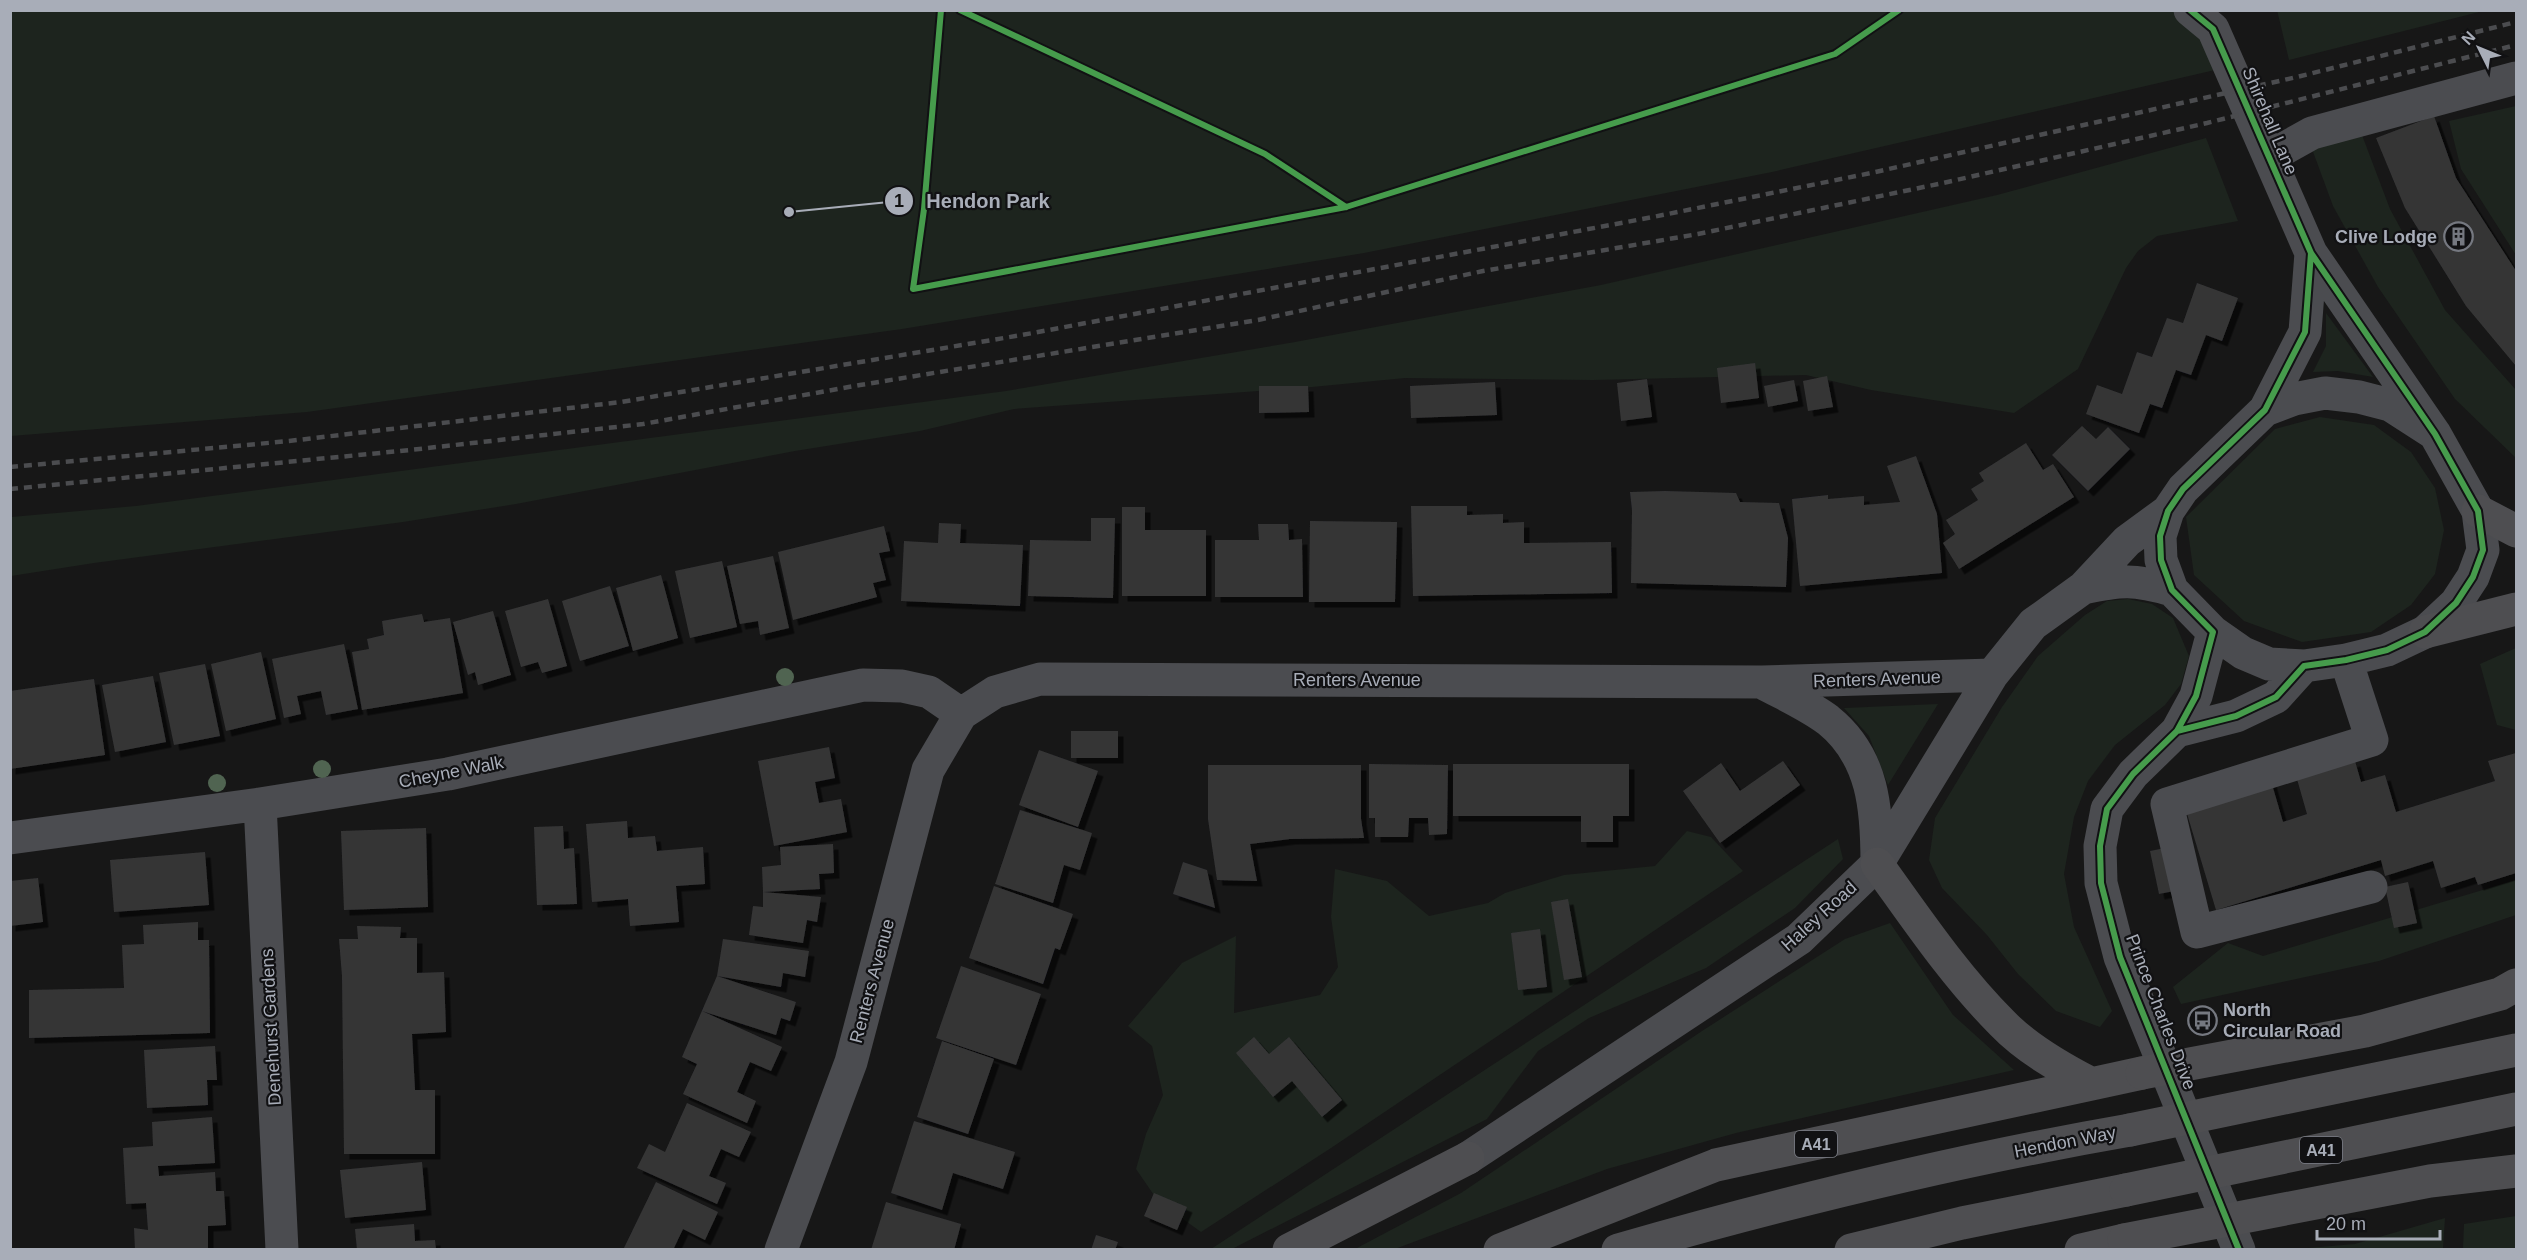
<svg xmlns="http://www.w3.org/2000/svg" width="2527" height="1260" font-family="Arial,sans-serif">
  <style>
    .green { fill: #1d241e }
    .building { fill: #353536; filter: url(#shadow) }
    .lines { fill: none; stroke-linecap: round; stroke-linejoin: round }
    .minor { stroke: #4b4c50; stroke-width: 33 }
    .highway { stroke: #4e4e51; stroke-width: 33 }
    .rail { stroke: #4b4c4f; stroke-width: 4.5; stroke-dasharray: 8 6; stroke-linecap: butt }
    .highway-bridge { stroke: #4e4e51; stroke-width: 33 }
    .cycleway-casing { stroke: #111113; stroke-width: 10 }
    .cycleway { stroke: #469c4c; stroke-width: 6 }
    .tree { fill: #506451 }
    .labels { text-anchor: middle; stroke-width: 4.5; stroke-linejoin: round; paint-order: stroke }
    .shield { fill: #111113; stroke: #7b7e86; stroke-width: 1.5 }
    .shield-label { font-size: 16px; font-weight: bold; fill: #a8adb8 }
    .street-label { font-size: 18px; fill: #a8adb8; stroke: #111113 }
    .poi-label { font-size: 18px; font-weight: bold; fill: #a8adb8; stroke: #111113; text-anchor: end }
    .leader { fill: none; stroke: #a8adb8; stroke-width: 2 }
    .callout-dot { fill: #a8adb8; stroke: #111113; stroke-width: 2 }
    .mark-label { font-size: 18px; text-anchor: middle; font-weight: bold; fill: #111 }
    .callout-label { font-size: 20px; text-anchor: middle; font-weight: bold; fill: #a8adb8; stroke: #111113; stroke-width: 4.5; stroke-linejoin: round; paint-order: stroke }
  </style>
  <defs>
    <filter id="shadow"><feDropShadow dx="5.5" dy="5.5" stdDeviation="0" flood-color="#0009"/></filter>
  </defs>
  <rect width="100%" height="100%" fill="#171717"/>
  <path class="green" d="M2190 10 2228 67 1772 172 1364 253 902 329 307 412 11 436V11Z
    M2277 10H2483V11L2289 60Z
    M2516 106V255L2461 169 2449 121Z
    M2362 135 2390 209 2445 310 2516 390V458L2455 399 2378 287 2333 206 2312 149Z
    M2206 138 2238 221 2157 236 2138 251 2126 268 2078 369 2014 413 1871 390 1806 375 1593 380 1405 378 1312 387 1014 409 920 431 795 451 516 504 403 522 94 563 11 576V517L136 506 1006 391 1295 342 1601 285 1997 195Z
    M2326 313 2373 377 2338 371 2313 372 2326 346Z
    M2320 417 2374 425 2411 452 2435 488 2444 530 2435 574 2411 605 2371 632 2302 642 2244 621 2194 575 2186 517 2275 429Z
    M2128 599 2152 604 2173 618 2189 656 2181 684 2165 705 2115 745 2088 781 2074 817 2064 874 2074 927 2112 1011 2100 1027 2056 1011 2018 974 1987 935 1942 888 1929 860 1935 818 2002 707 2038 656 2085 615 2107 601Z
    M2516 648V730L2497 725 2480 664Z
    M1938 704 1888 785 1869 736 1844 708Z
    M1687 831 1711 837 1743 871 1331 1148 1201 1232 1158 1201 1136 1169 1146 1134 1163 1095 1152 1046 1128 1026 1182 963 1236 936 1234 1013 1320 995 1338 967 1331 917 1335 869 1387 881 1429 916 1488 903 1505 893 1564 875 1655 866Z
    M1838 839 1843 859 1795 908 1706 968 1589 1018 1538 1051 1487 1119 1232 1249H1211Z
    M2516 880V915L2379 961 2181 1004 2173 987 2228 943 2263 956Z
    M1890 923 1953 1015 2014 1070 1736 1133 1607 1169 1395 1249H1355L1461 1193 1702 1031 1845 939Z
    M2516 1216V1249H2463L2464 1224Z
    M2445 1218 2443 1249H2296L2355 1244Z"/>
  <path class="building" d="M2434 116 2456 178 2516 271V366L2466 306 2405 208 2376 138Z
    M2197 283 2238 298 2222 341 2206 335 2191 375 2176 370 2162 408 2150 404 2139 433 2086 414 2097 385 2122 394 2137 352 2152 357 2167 318 2183 323Z
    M1755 363 1759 398 1721 403 1717 368Z
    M1827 376 1833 407 1808 411 1803 381Z
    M1647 379 1652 417 1621 421 1617 383Z
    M1794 380 1798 401 1768 407 1764 386Z
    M1495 382 1497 415 1411 418 1410 386Z
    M1259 386H1308L1309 412 1259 413Z
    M2082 426 2096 439 2108 427 2130 449 2088 491 2052 455Z
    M2026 443 2043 470 2053 464 2074 497 1959 569 1943 543 1955 534 1946 520 1978 500 1971 489 1984 481 1979 473Z
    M1916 456 1937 514 1942 573 1800 586 1792 499 1828 495V499L1864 496V505L1900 502 1887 466Z
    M1665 491 1736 493 1740 502 1779 503 1788 538 1786 587 1631 583 1632 510 1630 492Z
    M1411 506H1467V515L1503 514V523L1524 522V543L1611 542 1612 593 1413 596Z
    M1122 507H1145V530H1206V596H1122Z
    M1091 518H1115L1113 598 1028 596 1030 540 1091 541Z
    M1310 521 1397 522 1395 602H1309Z
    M939 523 961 524 960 543 1023 545 1020 606 901 601 904 541 938 543Z
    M1258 524H1288L1289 540 1302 539 1303 597H1215V540H1259Z
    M884 526 890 551 879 553 886 580 873 583 877 597 793 620 778 552Z
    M773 556 789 628 760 635 758 621 740 624 727 566Z
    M722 561 737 627 690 638 675 571Z
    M661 575 678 638 633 651 616 588Z
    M610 586 629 646 580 661 562 601Z
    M548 599 567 666 542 673 538 662 521 667 505 611Z
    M493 611 511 675 478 685 475 672 468 675 453 622Z
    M422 614 424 622 450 618 463 693 362 710 352 652 369 649 367 639 384 635 382 621Z
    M344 644 358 709 326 715 321 691 297 696 301 714 284 718 272 659Z
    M261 652 276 719 226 731 211 664Z
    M205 664 220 736 174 745 159 673Z
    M153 676 166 742 115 752 102 685Z
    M94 679 105 755 10 769V691Z
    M1071 731H1118V758H1071Z
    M829 747 835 778 815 782 819 803 841 799 847 832 774 846 758 761Z
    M1039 750 1098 771 1078 827 1019 805Z
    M2516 753V873L2478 885 2475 877 2441 888 2433 861 2385 876 2381 860 2216 910 2185 807 2271 781 2283 822 2307 814 2297 779 2355 761 2361 782 2385 775 2396 812 2495 781 2488 761Z
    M1783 761 1800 785 1720 843 1683 791 1721 763 1740 791Z
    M1369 764 1448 765 1447 834 1429 835 1428 818H1409L1408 837H1375V818H1369Z
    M1453 764H1629V816H1613V842H1581V816H1453Z
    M1208 765H1361V819L1364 838 1290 839 1250 844 1257 881 1217 880 1208 819Z
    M1020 810 1092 833 1080 870 1064 865 1053 903 995 884Z
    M627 821 628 838 655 836 657 851 703 847 705 884 676 886 679 922 630 926 628 899 592 902 586 824Z
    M563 826 564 849 574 848 577 904 537 905 534 827Z
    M426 828 428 907 344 910 341 831Z
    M833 844 834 873 819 874 820 889 763 892 762 867 781 865 780 847Z
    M2170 847 2179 890 2159 894 2150 851Z
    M205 852 209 905 114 912 110 860Z
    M1183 862 1207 870 1215 908 1173 894Z
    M38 878 43 922 10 926V881Z
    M2408 882 2417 923 2394 928 2385 887Z
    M994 886 1073 914 1060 950 1055 948 1043 984 969 958Z
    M763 892 821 897 817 922 807 920 803 943 749 935 753 906 763 907Z
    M1568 899 1582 977 1564 980 1551 902Z
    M198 922V940H209L210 1033 29 1038V990L124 988 122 945 144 944 143 925Z
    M357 926 401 927 400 938H417V973L444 972 446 1032 412 1034 415 1090H435V1154H344L342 976 339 939H358Z
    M1540 929 1547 987 1518 990 1511 933Z
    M723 939 809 951 805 977 783 973 781 987 717 976 796 1002 790 1021 781 1018 776 1035 702 1011 782 1047 771 1071 750 1062 737 1092 756 1101 747 1123 683 1094 697 1064 682 1057 717 976Z
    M961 966 1041 994 1016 1065 936 1038Z
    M1254 1037 1269 1054 1289 1037 1342 1100 1322 1117 1292 1081 1273 1097 1236 1053Z
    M942 1041 994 1059 968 1134 917 1117Z
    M215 1046 217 1080H207L208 1105 147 1108 144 1050Z
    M687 1103 751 1132 739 1157 721 1149 709 1176 726 1183 717 1204 637 1168 649 1144 665 1152Z
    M212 1117 215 1163 158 1166 159 1176 215 1172 216 1191H224L226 1225 208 1226V1250H135L134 1228 148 1230 146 1203 126 1204 123 1148 153 1146 152 1122Z
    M914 1121 1015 1152 1003 1189 953 1173 942 1210 891 1193Z
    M422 1162 426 1210 345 1218 340 1170Z
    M656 1182 718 1212 705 1240 683 1229 673 1250H623Z
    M1154 1193 1187 1207 1177 1230 1144 1216Z
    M886 1202 961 1224 954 1250H871Z
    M414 1224 415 1241 435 1240 436 1250H357L355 1229Z
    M1096 1235 1118 1242 1115 1250H1091Z"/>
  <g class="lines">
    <path class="minor" d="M2190 10 2213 29 2311 253 2435 434 2478 511 2483 550 2473 577 2456 603 2425 632 2387 650 2346 660 2304 666 2269 664 2243 653 2213 632 2172 590 2161 560 2160 536 2168 511 2183 489 2265 410 2294 399 2325 393 2359 397 2390 405 2435 434
      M2269 157 2312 133 2516 78
      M2265 410 2305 332 2311 253
      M2083 588C2122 580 2133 579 2172 590
      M2213 632 2196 696 2177 731 2133 774 2107 809 2100 846 2101 883 2120 957 2239 1250
      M2346 660 2372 740 2167 804 2197 932 2371 887
      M1763 683C1785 695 1808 705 1828 720 1874 757 1877 810 1877 864
      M2177 731 2236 716 2276 697 2304 666
      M260 804 282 1250
      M10 838 260 804 448 774 863 685 902 686 929 692 961 714
      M1468 1158 1799 939 1877 864 1992 675 2033 624 2083 588 2127 541 2168 511
      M781 1250 851 1062 928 770 961 714 995 692 1040 679 1762 682 1992 675"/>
    <path class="highway" d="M2478 511 2516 531
      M2425 632 2516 609
      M1877 864C1916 918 1954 975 2002 1023 2026 1048 2059 1067 2090 1083
      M1289 1250 1468 1158
      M1500 1250 1716 1165 2142 1073
      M1618 1250C1786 1202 1957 1160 2130 1130
      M1851 1250 1962 1223 2126 1190
      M2081 1250 2124 1240"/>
    <path class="rail" d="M10 467 289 441 621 402 1022 335 1653 217 1871 173 2297 77 2516 22
      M10 489 410 450 643 424 860 385 1258 320 1483 271 1698 234 1943 183 2207 123 2516 45"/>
    <path class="highway-bridge" d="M2142 1073 2365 1031 2500 994 2516 985
      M2130 1130 2516 1050
      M2126 1190 2516 1109
      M2124 1240 2430 1181 2516 1171"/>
    <defs>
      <path id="cycleway" d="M941 10 924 209 913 289 1346 207 1835 54 1899 10
        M960 10 1265 154 1346 207
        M2177 731 2236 716 2276 697 2304 666 2346 660 2387 650 2425 632 2456 603 2473 577 2483 550 2478 511 2435 434 2311 253 2213 29 2190 10
        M2239 1250 2120 957 2101 883 2100 846 2107 809 2133 774 2177 731 2196 696 2213 632 2172 590 2161 560 2160 536 2168 511 2183 489 2265 410 2305 332 2311 253"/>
    </defs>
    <use href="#cycleway" class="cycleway-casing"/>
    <use href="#cycleway" class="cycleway"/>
  </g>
  <g class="tree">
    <circle cx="785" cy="677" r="9"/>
    <circle cx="322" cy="769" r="9"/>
    <circle cx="217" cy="783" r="9"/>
  </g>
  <defs>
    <symbol id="building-ring" viewBox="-11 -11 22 22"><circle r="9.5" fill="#111113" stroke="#757880" stroke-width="1.5"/><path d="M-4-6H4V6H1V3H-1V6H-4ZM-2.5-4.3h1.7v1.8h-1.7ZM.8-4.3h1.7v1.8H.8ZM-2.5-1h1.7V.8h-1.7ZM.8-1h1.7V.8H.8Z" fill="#757880"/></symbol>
    <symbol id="bus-ring" viewBox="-11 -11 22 22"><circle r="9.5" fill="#111113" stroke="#757880" stroke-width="1.5"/><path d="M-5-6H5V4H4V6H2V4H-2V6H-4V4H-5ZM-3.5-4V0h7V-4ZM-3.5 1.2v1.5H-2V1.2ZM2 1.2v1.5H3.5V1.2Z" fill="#757880"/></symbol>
  </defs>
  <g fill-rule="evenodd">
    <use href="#building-ring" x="2442" y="220" width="33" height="33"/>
    <use href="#bus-ring" x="2186" y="1004" width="33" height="33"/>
  </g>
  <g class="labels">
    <g class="shield">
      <rect x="1795" y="1131" width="42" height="26" rx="4.5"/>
      <rect x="2300" y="1137" width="42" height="26" rx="4.5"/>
    </g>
    <g class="shield-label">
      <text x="1816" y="1150">A41</text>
      <text x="2321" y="1156">A41</text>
    </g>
    <g class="street-label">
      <text transform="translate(2270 121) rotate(67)" y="6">Shirehall Lane</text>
      <text transform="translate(1877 679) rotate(-2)" y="6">Renters Avenue</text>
      <text x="1357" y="686">Renters Avenue</text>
      <text transform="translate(451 772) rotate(-11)" y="6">Cheyne Walk</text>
      <text transform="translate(1819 916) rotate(-42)" y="6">Haley Road</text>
      <text transform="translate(872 981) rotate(-75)" y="6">Renters Avenue</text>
      <text transform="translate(2161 1012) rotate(69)" y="6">Prince Charles Drive</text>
      <text transform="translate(271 1027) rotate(-93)" y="6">Denehurst Gardens</text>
      <text transform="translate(2065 1142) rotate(-11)" y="6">Hendon Way</text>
    </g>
    <g class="poi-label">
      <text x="2437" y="243">Clive Lodge</text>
      <text x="2223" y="1016" text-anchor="start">North<tspan x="2223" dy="21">Circular Road</tspan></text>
    </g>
  </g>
  <path class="leader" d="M789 212L899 201"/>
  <g class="callout-dot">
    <circle cx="789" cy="212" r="6"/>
    <circle cx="899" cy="201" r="15"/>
  </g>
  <g class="mark-label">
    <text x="899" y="207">1</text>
  </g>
  <g class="callout-label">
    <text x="988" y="208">Hendon Park</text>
  </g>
  <rect width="2527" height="1260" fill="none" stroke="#a8adb8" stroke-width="24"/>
  <g transform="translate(2479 48) rotate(313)" stroke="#111113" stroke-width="4.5" paint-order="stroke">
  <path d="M0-4.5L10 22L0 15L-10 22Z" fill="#a8adb8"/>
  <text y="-9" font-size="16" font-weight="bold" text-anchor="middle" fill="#a8adb8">N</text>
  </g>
  <path d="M2317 1230v9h123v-9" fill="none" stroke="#a8adb8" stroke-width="3"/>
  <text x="2326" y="1230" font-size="18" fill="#a8adb8" stroke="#111113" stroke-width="4.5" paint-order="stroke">20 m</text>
</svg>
